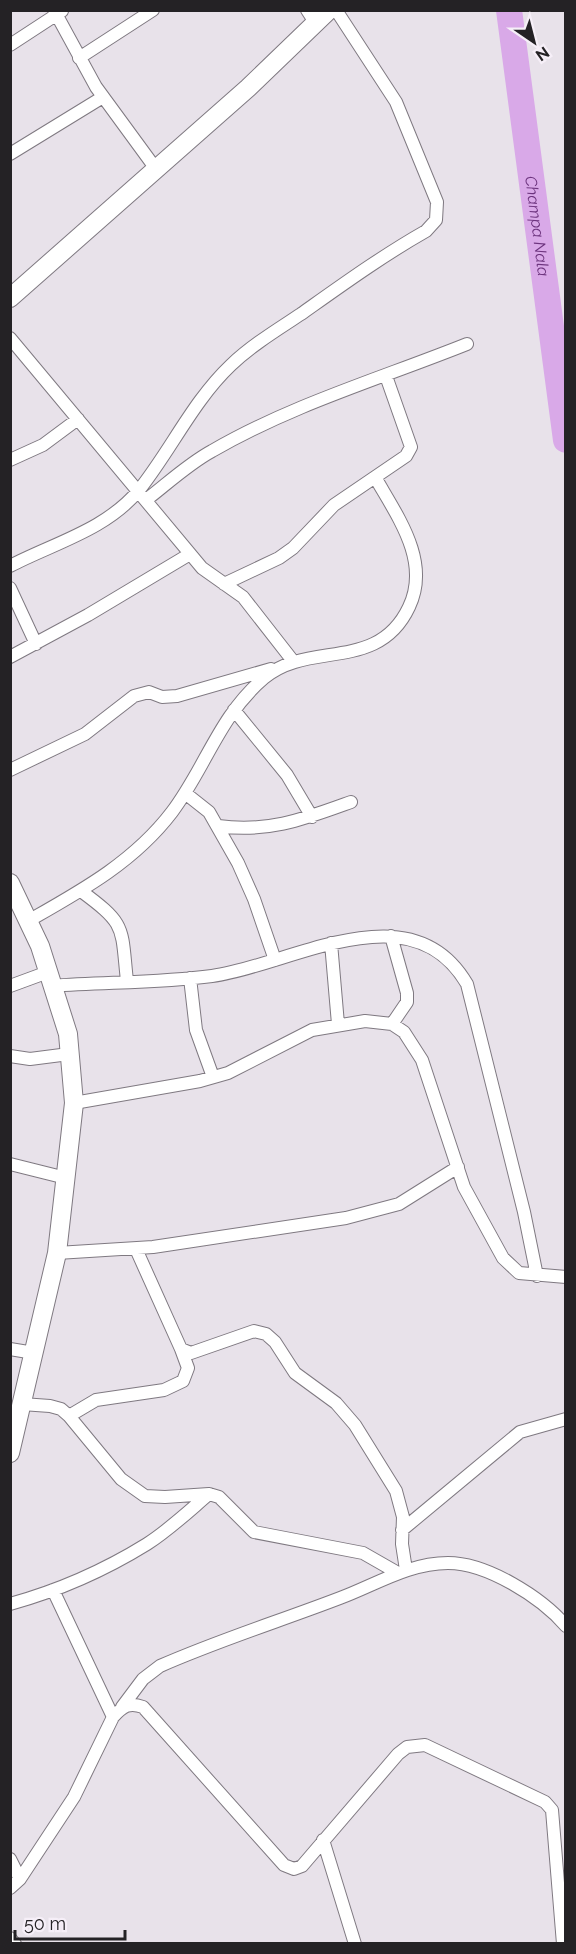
<svg xmlns="http://www.w3.org/2000/svg" width="576" height="1954" font-family="Raleway,sans-serif">
  <style>
    .lines { fill: none; stroke-linecap: round; stroke-linejoin: round }
    .river { stroke: #d9a9e8; stroke-width: 26 }
    .minor-casing { stroke: #7f7981; stroke-width: 14 }
    .secondary-casing { stroke: #7f7981; stroke-width: 20 }
    .minor { stroke: #fff; stroke-width: 12 }
    .secondary { stroke: #fff; stroke-width: 18 }
    .labels { text-anchor: middle; stroke-width: 5; stroke-linejoin: round; paint-order: stroke }
    .water-label { font-size: 16px; font-style: italic; fill: #6e357f; stroke: #f6eff8 }
  </style>
  <rect width="100%" height="100%" fill="#e8e2ea"/>
  <g class="lines">
    <path class="river" id="s1" d="M509 10 566 440"/>
    <defs>
      <path id="minor" d="M54 10 96 87 156 169
        M307 10 316 24
        M10 45 62 11
        M79 58 153 10
        M10 154 103 97
        M10 338 202 568 243 597 293 661
        M10 460 43 445 78 419
        M146 500C167 484 188 464 212 451 291 405 382 378 467 344
        M10 566C54 543 106 530 139 490 171 450 193 401 231 365 252 345 277 330 301 314 342 285 382 256 426 231L436 220 437 202 396 102 336 10
        M224 584 279 558 293 548 334 505 406 456 411 447 386 376
        M10 588 36 644
        M10 657 88 615 190 554
        M234 710 287 775 312 817
        M10 770 85 734 134 696 149 692 162 697 177 696 271 669
        M185 793 209 812 238 863 254 899 275 960
        M218 826C269 833 304 819 351 802
        M81 891C127 925 121 926 127 981
        M28 921C81 891 134 862 172 812 206 767 219 716 264 678 309 640 378 673 409 607 431 561 397 516 375 477
        M391 936 407 993V1002L392 1024
        M331 943 338 1024
        M190 978 196 1030 213 1077
        M10 986 48 972
        M52 986C105 982 159 983 212 976 292 965 411 888 467 984L524 1212 537 1276
        M10 1056 30 1059 69 1054
        M74 1103 200 1081 228 1073 312 1030 365 1021 392 1024 404 1032 422 1060 464 1187 503 1258 519 1273 566 1277
        M10 1164 66 1178
        M136 1249 181 1349 191 1353 254 1331 266 1334 275 1342 295 1373 336 1403 355 1425 396 1491 403 1517 402 1544 406 1570
        M57 1253 153 1247 346 1218 399 1204 458 1167
        M10 1349 34 1353
        M22 1404 50 1406 61 1409 69 1416 121 1479 145 1496 165 1497 209 1494 219 1497 254 1532 363 1553 398 1573
        M69 1416 96 1400 164 1390 183 1381 188 1368 181 1349
        M402 1530 520 1432 566 1419
        M53 1590 113 1717
        M10 1604C57 1591 105 1570 147 1544 169 1530 189 1511 209 1494
        M122 1707 143 1679 160 1666C219 1640 280 1621 340 1598 375 1585 409 1563 448 1563 487 1563 541 1597 566 1626
        M323 1840 355 1944
        M10 1859 20 1879
        M10 1888 20 1879 74 1797 113 1717C123 1706 129 1702 143 1707L284 1865 294 1869 302 1866 398 1754 407 1747 425 1745 545 1802 552 1810 563 1944
        M10 1938 15 1944"/>
      <path id="secondary" d="M10 298 248 88 329 10
        M10 883 40 946 68 1034 74 1103 57 1253 10 1453"/>
    </defs>
    <use href="#minor" class="minor-casing"/>
    <use href="#secondary" class="secondary-casing"/>
    <use href="#minor" class="minor"/>
    <use href="#secondary" class="secondary"/>
  </g>
  <g class="labels">
    <g class="water-label">
      <text dy="6" stroke="none"><textPath href="#s1" startOffset="218">Champa Nala</textPath></text>
    </g>
  </g>
  <rect width="576" height="1954" fill="none" stroke="#242225" stroke-width="24"/>
  <g transform="translate(534 42) rotate(145)" stroke="#f6eff8" stroke-width="4.5" paint-order="stroke">
  <path d="M0-4.5L10 22L0 15L-10 22Z" fill="#242225"/>
  <text y="-9" font-size="16" font-weight="bold" text-anchor="middle" fill="#242225">N</text>
  </g>
  <path d="M15 1930v9h110v-9" fill="none" stroke="#242225" stroke-width="3"/>
  <text x="24" y="1930" font-size="18" fill="#242225" stroke="#f6eff8" stroke-width="4.5" paint-order="stroke">50 m</text>
</svg>
